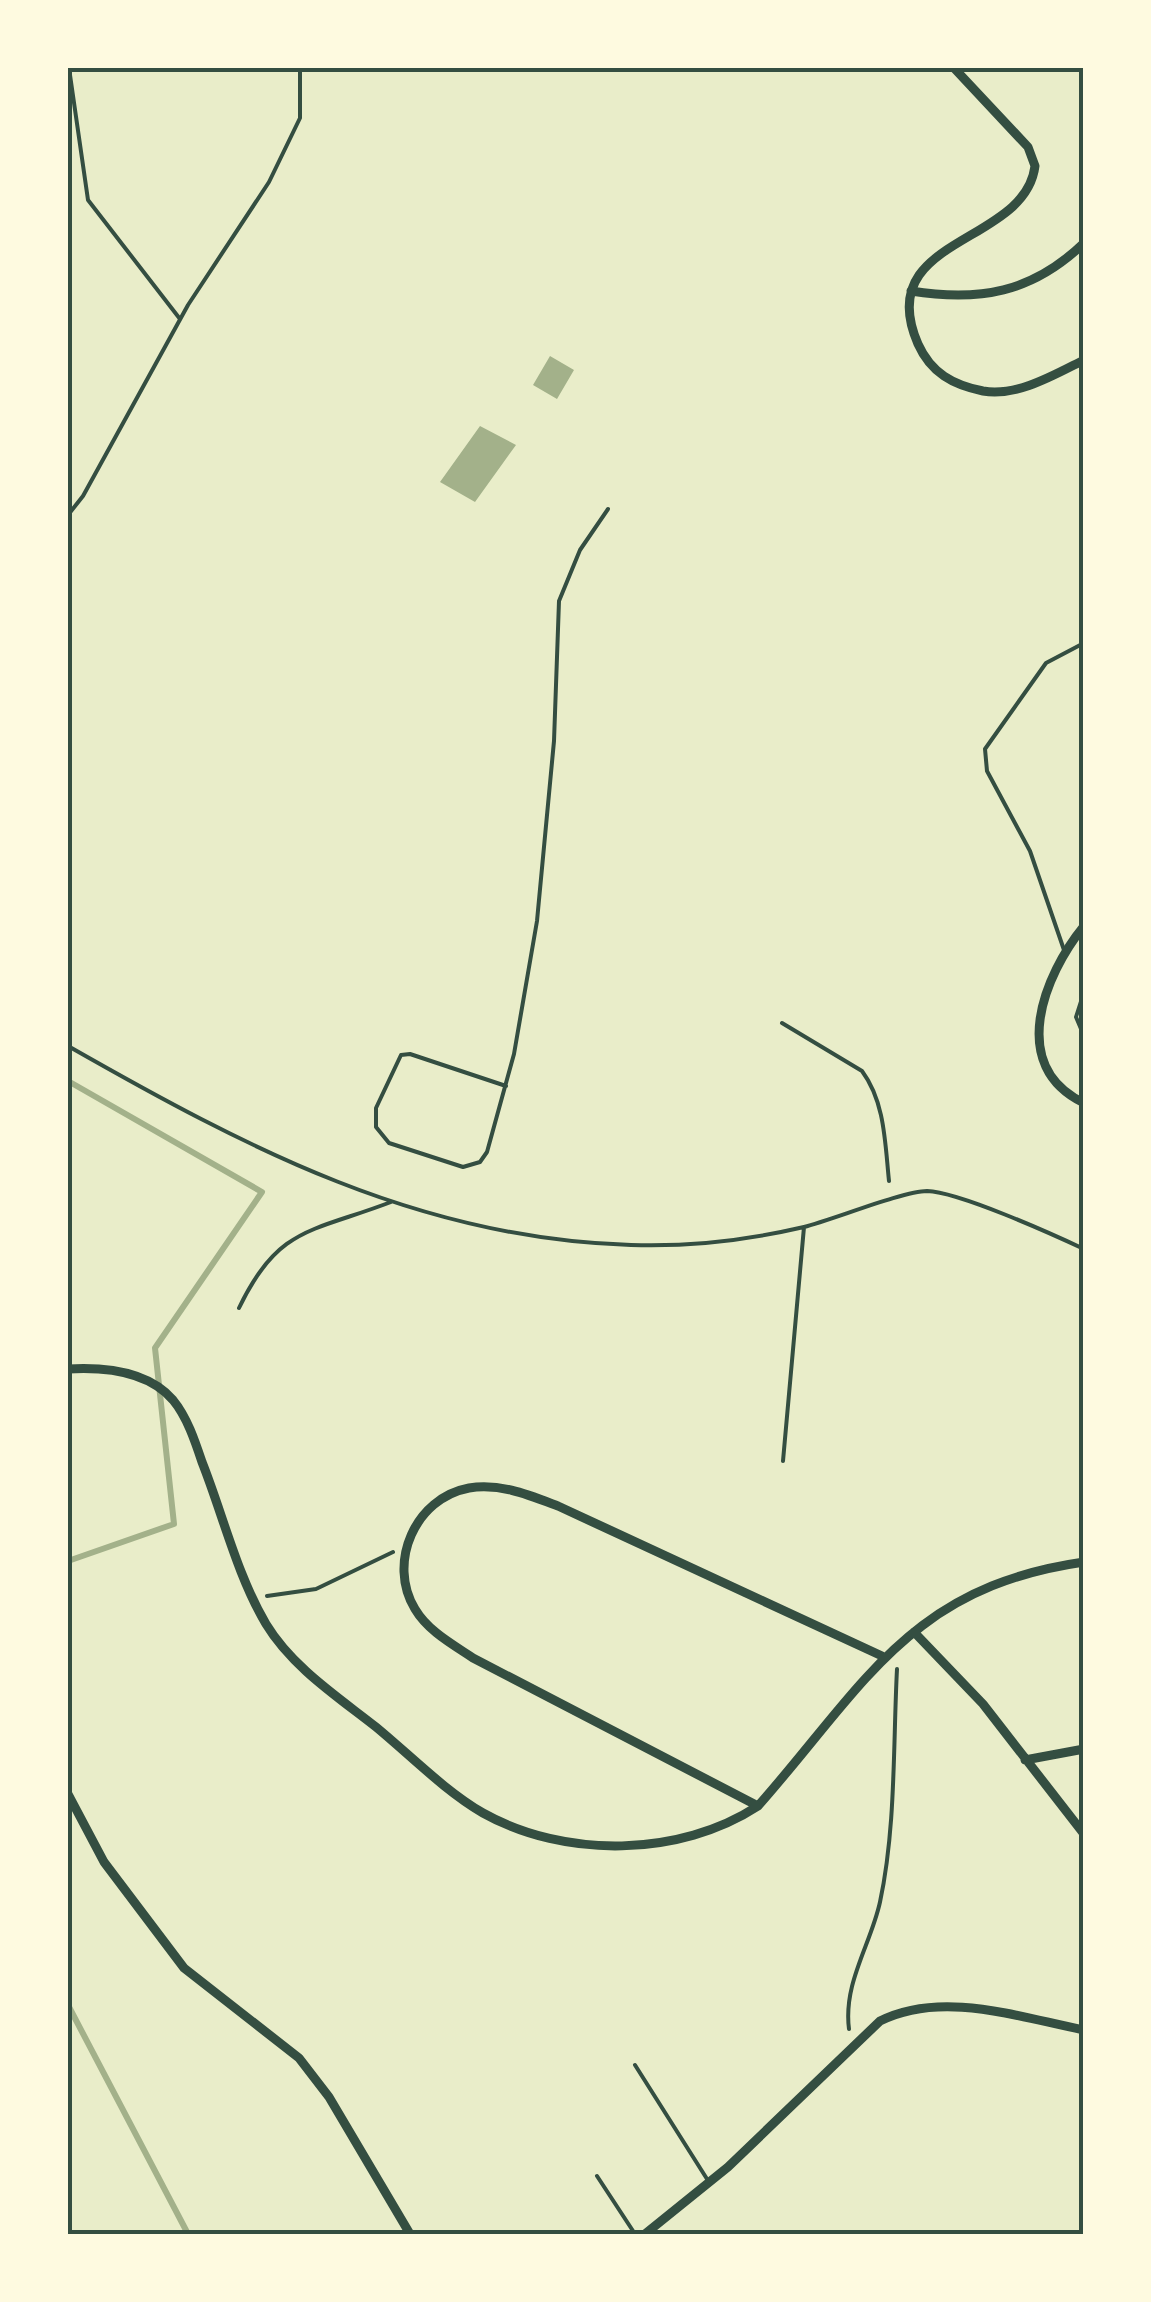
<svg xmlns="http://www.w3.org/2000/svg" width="1151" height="2302" font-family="Mulish,sans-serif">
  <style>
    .water { fill: #a3b18a }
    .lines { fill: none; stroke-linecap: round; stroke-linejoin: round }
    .stream { stroke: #a3b18a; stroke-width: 6 }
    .path { stroke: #344e41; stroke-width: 4 }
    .service { stroke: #344e41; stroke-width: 4 }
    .minor { stroke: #344e41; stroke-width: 9 }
    .neatline { fill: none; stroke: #344e41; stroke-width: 4 }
  </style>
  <rect width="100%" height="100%" fill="#e9edc9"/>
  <path class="water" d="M550 356 574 370 557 399 533 385Z
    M480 426 516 445 475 502 440 482Z"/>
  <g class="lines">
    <path class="stream" d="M68 1081 262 1192 155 1348 174 1524 68 1561
      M68 2005 188 2234"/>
    <path class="path" d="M69 68 88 200 180 319
      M68 515 83 496 188 305 269 182 300 118V68
      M267 1596 316 1589 393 1552
      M849 2029C843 1983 871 1944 880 1902 896 1827 893 1746 897 1669"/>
    <path class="service" d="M1064 950 1030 851 987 771 985 749 1046 663 1084 643
      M1084 992 1076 1017 1084 1036
      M782 1023 862 1071C885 1102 885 1143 889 1181
      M68 1046C247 1148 419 1239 631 1245 688 1247 748 1240 804 1227 832 1220 904 1191 927 1191 959 1192 1052 1234 1084 1249
      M506 1086 410 1054 401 1055 376 1108V1127L389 1143 463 1167 480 1162 487 1152 514 1054 537 921 554 741 559 601 580 550 608 509
      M239 1308C278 1226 313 1232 391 1202
      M783 1461 804 1227
      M635 2065 707 2179
      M597 2176 635 2234"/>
    <path class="minor" d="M954 68 1028 147 1035 166C1025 246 871 236 918 344 931 373 953 385 983 391 1017 397 1054 375 1084 360
      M911 291C979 302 1032 293 1084 243
      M1084 926C1044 975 1007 1066 1084 1103
      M68 1369C103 1367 148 1371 173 1400 187 1417 195 1441 202 1462 223 1515 237 1575 266 1624 292 1667 338 1697 376 1727 410 1755 445 1791 483 1813 565 1859 680 1857 758 1806 864 1686 909 1587 1084 1562
      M914 1632 983 1704 1084 1834
      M1025 1760 1084 1749
      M68 1794 104 1862 184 1968 299 2058 329 2097 410 2234
      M758 1806 473 1658C452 1644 428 1631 415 1609 387 1563 415 1498 469 1488 501 1483 529 1495 558 1506L882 1656
      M645 2234 728 2167 880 2021C942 1990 1018 2017 1084 2030"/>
  </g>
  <rect width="1151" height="2302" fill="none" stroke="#fefae0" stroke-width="140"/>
  <rect x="70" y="70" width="1011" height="2162" class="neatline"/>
</svg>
